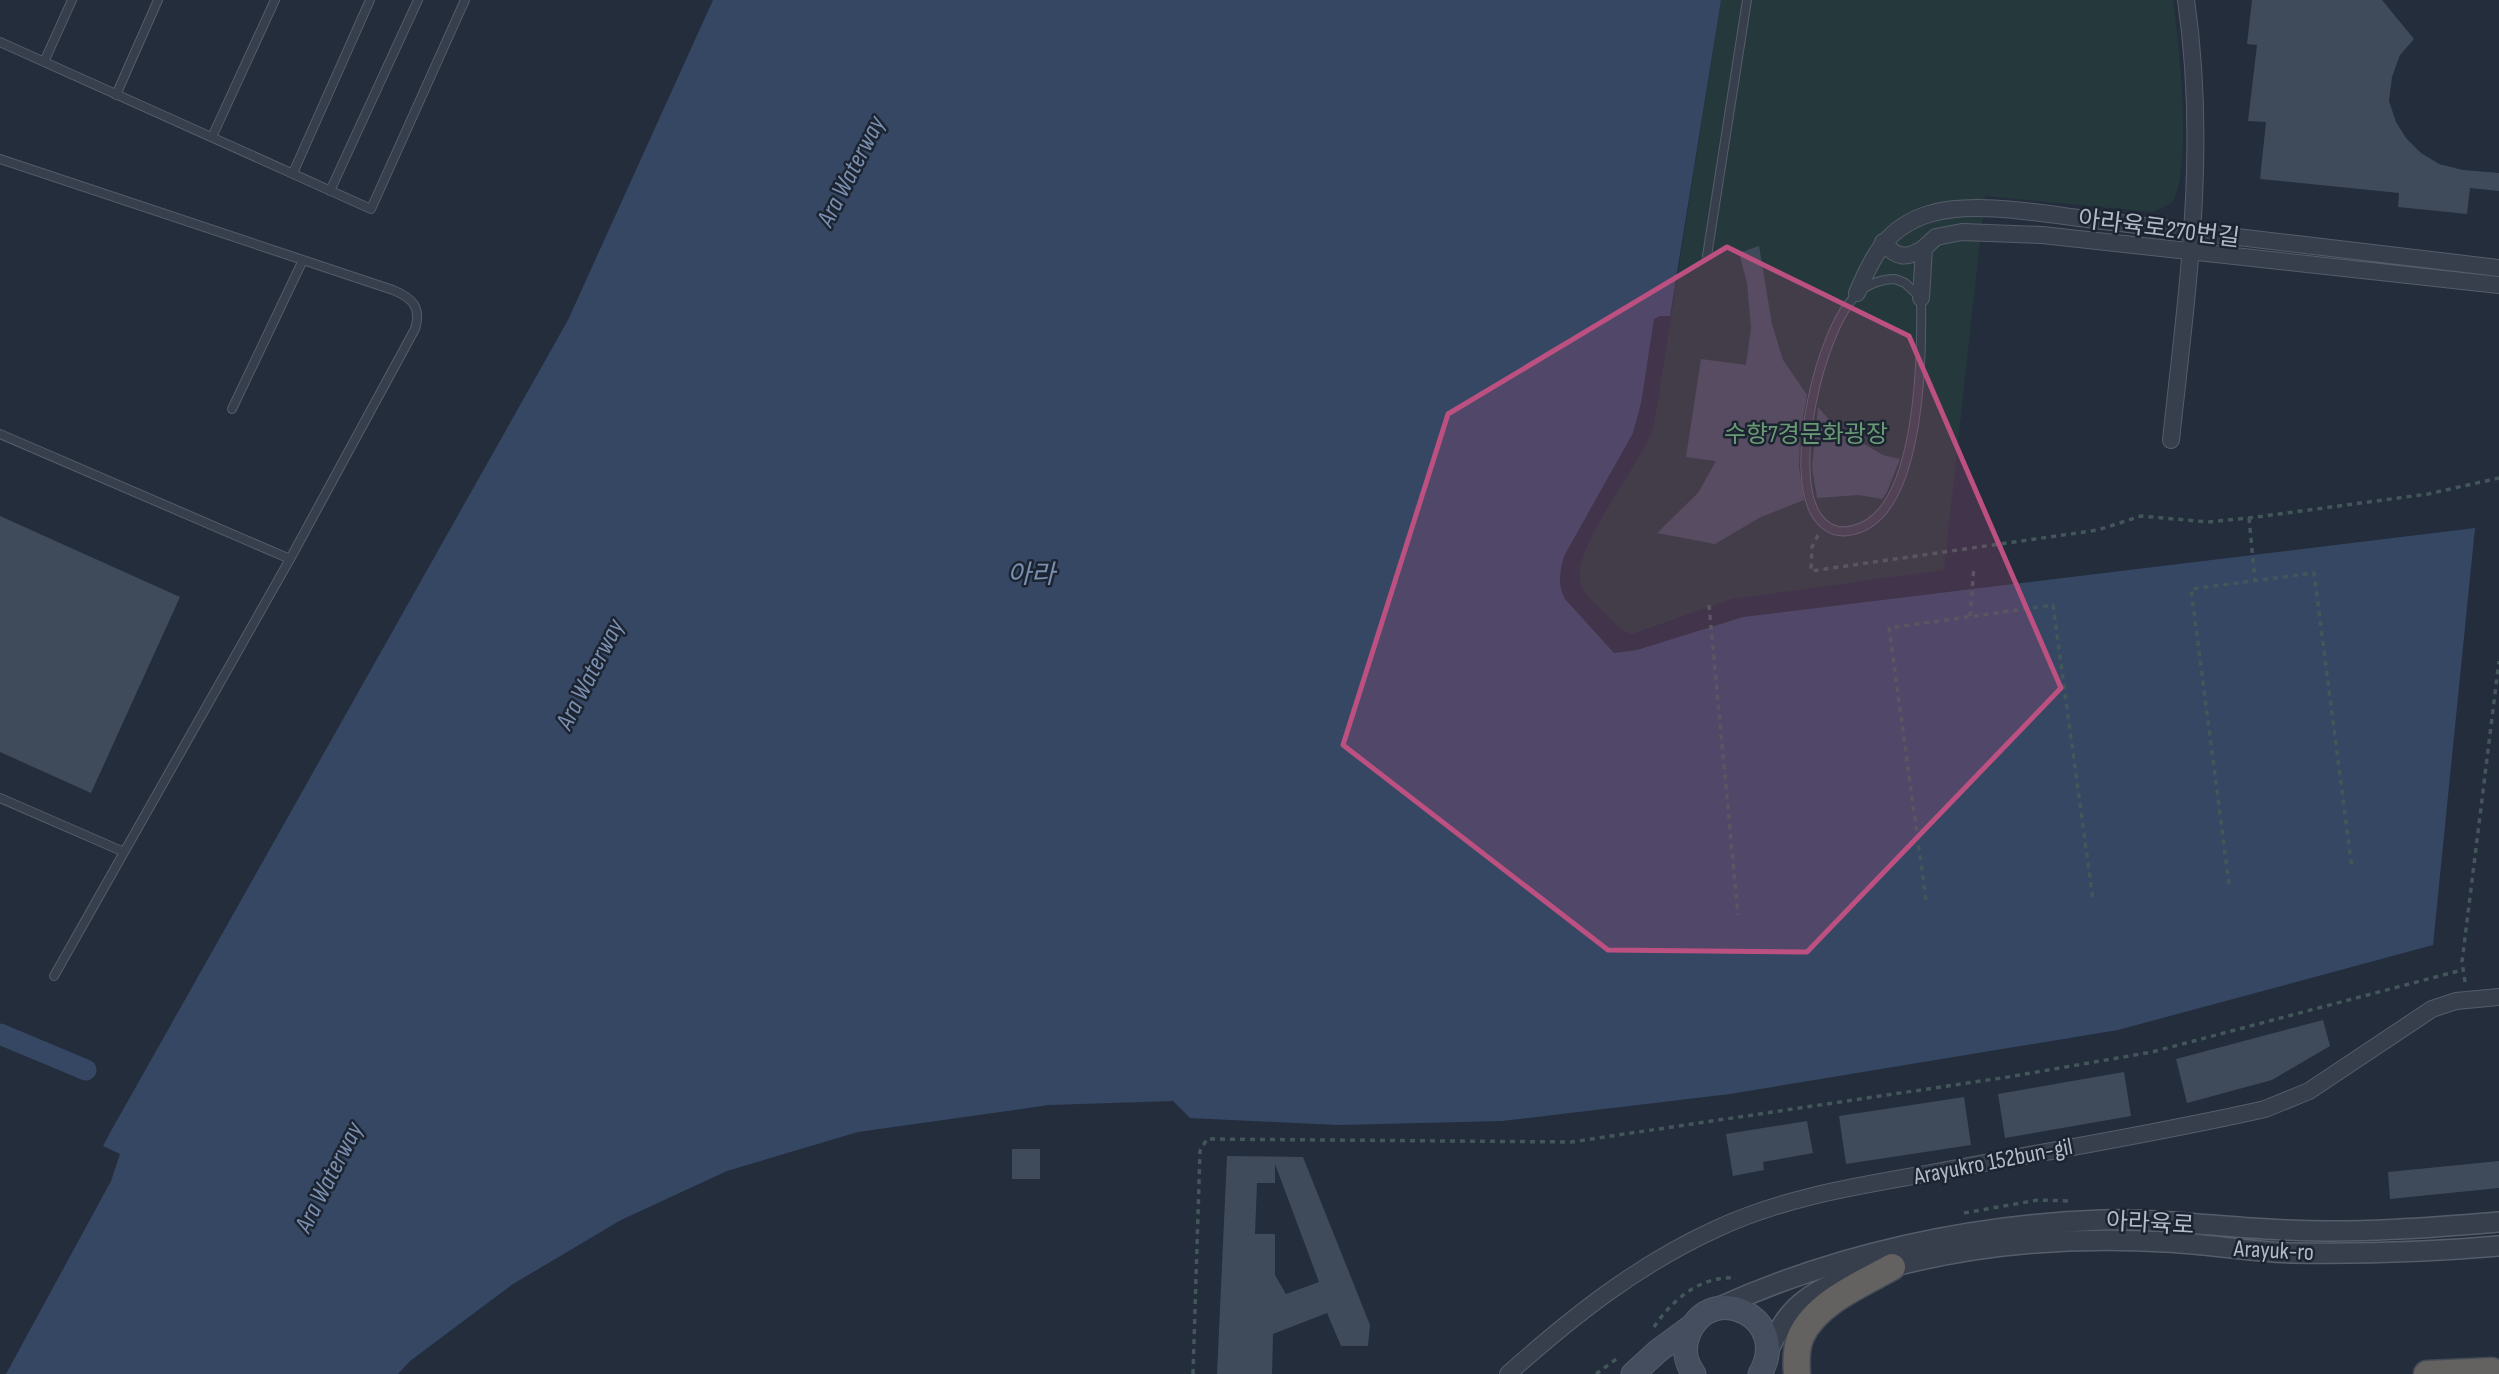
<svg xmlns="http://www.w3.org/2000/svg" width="2499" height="1374" font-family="'Sofia Sans Condensed','Noto Sans KR',sans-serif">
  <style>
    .green { fill: #25393d }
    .water { fill: #364763 }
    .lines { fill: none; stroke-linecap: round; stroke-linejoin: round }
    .canal { stroke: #364763; stroke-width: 21 }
    .building { fill: #3f4b5b; fill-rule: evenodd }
    .service-casing { stroke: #555d6a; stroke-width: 10 }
    .minor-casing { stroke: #555d6a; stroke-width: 18 }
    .tertiary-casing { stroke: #555d6a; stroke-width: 22 }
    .secondary-casing { stroke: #555d6a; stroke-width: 25 }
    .trunk-casing { stroke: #424a57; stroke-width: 29 }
    .path { stroke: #43565a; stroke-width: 3.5; stroke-dasharray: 5 5; stroke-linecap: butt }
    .service { stroke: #373f4c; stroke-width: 8 }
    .minor { stroke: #373f4c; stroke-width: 16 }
    .tertiary { stroke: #373f4c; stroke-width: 19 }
    .secondary { stroke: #454e5f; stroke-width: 23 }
    .trunk { stroke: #646260; stroke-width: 26 }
    .marked { fill: #bc5181; fill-opacity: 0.2; stroke: #bc5181; stroke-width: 5; stroke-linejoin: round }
    .labels { text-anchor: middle; stroke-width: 5; stroke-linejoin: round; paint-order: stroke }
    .street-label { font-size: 24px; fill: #b2bac8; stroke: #1c2431 }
    .park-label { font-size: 24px; fill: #699975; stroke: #1c2431 }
    .water-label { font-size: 26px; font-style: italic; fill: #7a8fb0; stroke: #1c2431 }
  </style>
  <rect width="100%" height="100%" fill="#232d3c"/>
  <path class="green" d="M1721 0H2173C2179 42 2193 169 2172 203L2153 212 1985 196 1944 570 1732 599 1632 634C1619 630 1612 620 1602 611 1594 602 1582 593 1580 581 1574 543 1641 466 1654 425Z"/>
  <path class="water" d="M713 0H1721L1670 316H1660L1654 319 1641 403 1633 433 1564 556C1560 571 1557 585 1565 599L1614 653 1637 650 1743 617 2475 528 2433 945 2118 1030 1730 1094 1502 1121 1338 1125 1190 1118 1173 1101 1049 1105 858 1132 727 1171 621 1220 513 1284 410 1361 398 1374H6L111 1181 120 1154 103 1146 111 1131 568 320Z"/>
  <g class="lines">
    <path class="canal" d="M0 1034 86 1070"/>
  </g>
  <path class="building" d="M2252 0H2382L2414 39 2400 55 2392 77 2389 101 2396 122 2406 138 2421 153 2439 164 2463 170 2499 173V191L2470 188 2467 214 2398 207 2399 193 2260 179 2266 122 2248 121 2257 45 2247 44Z
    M1759 246 1772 324 1783 360 1807 395 1800 435 1799 467 1804 500 1761 517 1715 544 1657 533 1698 493 1716 461 1686 457 1701 359 1746 365 1751 328 1747 283 1739 253Z
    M1818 407 1832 423 1854 438 1883 455 1900 459 1887 492 1882 499 1859 495 1817 498 1812 467Z
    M0 516 180 597 91 793 0 752Z
    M2323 1020 2330 1046 2272 1080 2187 1103 2176 1059Z
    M2124 1072 2131 1116 2005 1138 1998 1094Z
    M1964 1097 1971 1145 1846 1164 1839 1116Z
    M1807 1121 1813 1153 1763 1162 1764 1170 1733 1176 1726 1134Z
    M1012 1149H1040V1179H1012Z
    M1227 1156 1303 1157 1370 1325 1368 1346H1341L1327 1313 1273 1334 1272 1374H1217ZM1275 1164 1319 1282 1286 1294 1275 1275V1234H1255L1257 1183H1275Z
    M2499 1161V1188L2390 1199 2388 1172Z"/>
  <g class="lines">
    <defs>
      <path id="service" d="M0 42 371 209 465 0
        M44 62 72 0
        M116 95 158 0
        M212 137 275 0
        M0 159 393 290C412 298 422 307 415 329L290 559
        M293 173 370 0
        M330 191 418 0
        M1707 256 1747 0
        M1895 279 1905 283 1921 298C1922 353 1922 515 1853 530 1838 534 1826 529 1817 516 1787 471 1820 330 1857 294 1867 284 1882 279 1895 279Z
        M232 409 303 260
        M0 434 290 559 54 976
        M0 798 124 852"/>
      <path id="minor" d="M1883 242C1897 259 1907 259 1924 248
        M1857 293C1873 255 1887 227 1929 214 1976 199 2054 216 2103 221 2235 236 2367 253 2499 268
        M1921 298 1924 248 1936 237 1962 232 2042 235 2499 285
        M2171 440C2187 290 2208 151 2186 0
        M1508 1374C1572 1317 1637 1265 1716 1229 1784 1197 1858 1186 1931 1173 2042 1152 2155 1134 2265 1109L2309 1091 2432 1009 2456 1001 2499 997"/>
      <path id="tertiary" d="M1715 1309C1835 1254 1970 1225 2101 1220 2163 1218 2225 1228 2287 1230 2357 1233 2429 1228 2499 1222
        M1768 1351C1778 1331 1787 1313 1805 1300 1825 1284 1849 1279 1873 1272 1967 1245 2069 1236 2166 1242 2209 1244 2250 1252 2293 1253 2361 1254 2431 1252 2499 1246"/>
      <path id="secondary" d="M1633 1374 1658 1351 1692 1326
        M1694 1374C1685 1362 1683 1347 1689 1333 1712 1280 1792 1318 1760 1374"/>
      <path id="trunk" d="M1797 1374C1796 1362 1796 1348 1801 1336 1817 1302 1862 1284 1892 1267
        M2427 1374 2492 1371"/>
    </defs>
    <use href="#service" class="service-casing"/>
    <use href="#minor" class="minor-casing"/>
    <use href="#tertiary" class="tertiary-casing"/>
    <use href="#secondary" class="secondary-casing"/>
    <use href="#trunk" class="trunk-casing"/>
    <path class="path" d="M2249 518 2255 581
      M1818 535 1812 547 1811 571 2098 530 2141 516 2208 522 2249 518 2428 494 2499 478
      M1709 605 1738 915
      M1970 616 1974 566
      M2229 884 2191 589 2314 573 2352 869
      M1926 900 1889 628 2053 605 2093 900
      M2465 982 2462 962 2499 661
      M1964 1213 2038 1200 2071 1201
      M1654 1327C1672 1300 1701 1275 1736 1278
      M1193 1374 1200 1151 1207 1139 1571 1142 2008 1077 2152 1052 2462 970
      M1596 1374 1619 1357"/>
    <use href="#service" class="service"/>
    <use href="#minor" class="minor"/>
    <use href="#tertiary" class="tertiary"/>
    <use href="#secondary" class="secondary"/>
    <use href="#trunk" class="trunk"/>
  </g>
  <path class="marked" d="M1727 247 1909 336 2061 688 1807 952 1608 950 1343 745 1448 414Z"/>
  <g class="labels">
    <g class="street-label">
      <text transform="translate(2159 228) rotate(7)" y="8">아라육로270번길</text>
      <text transform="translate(1993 1161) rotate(-11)" y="8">Arayukro 152bun-gil</text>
      <text transform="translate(2150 1223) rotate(3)" y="8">아라육로</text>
      <text transform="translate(2274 1250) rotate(3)" y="8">Arayuk-ro</text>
    </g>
    <g class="park-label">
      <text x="1806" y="442">수향7경문화광장</text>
    </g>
    <g class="water-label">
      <text transform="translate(850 171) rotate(-63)" y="9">Ara Waterway</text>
      <text x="1031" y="583">아라</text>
      <text transform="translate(589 674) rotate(-63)" y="9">Ara Waterway</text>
      <text transform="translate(328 1177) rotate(-63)" y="9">Ara Waterway</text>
    </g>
  </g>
</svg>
